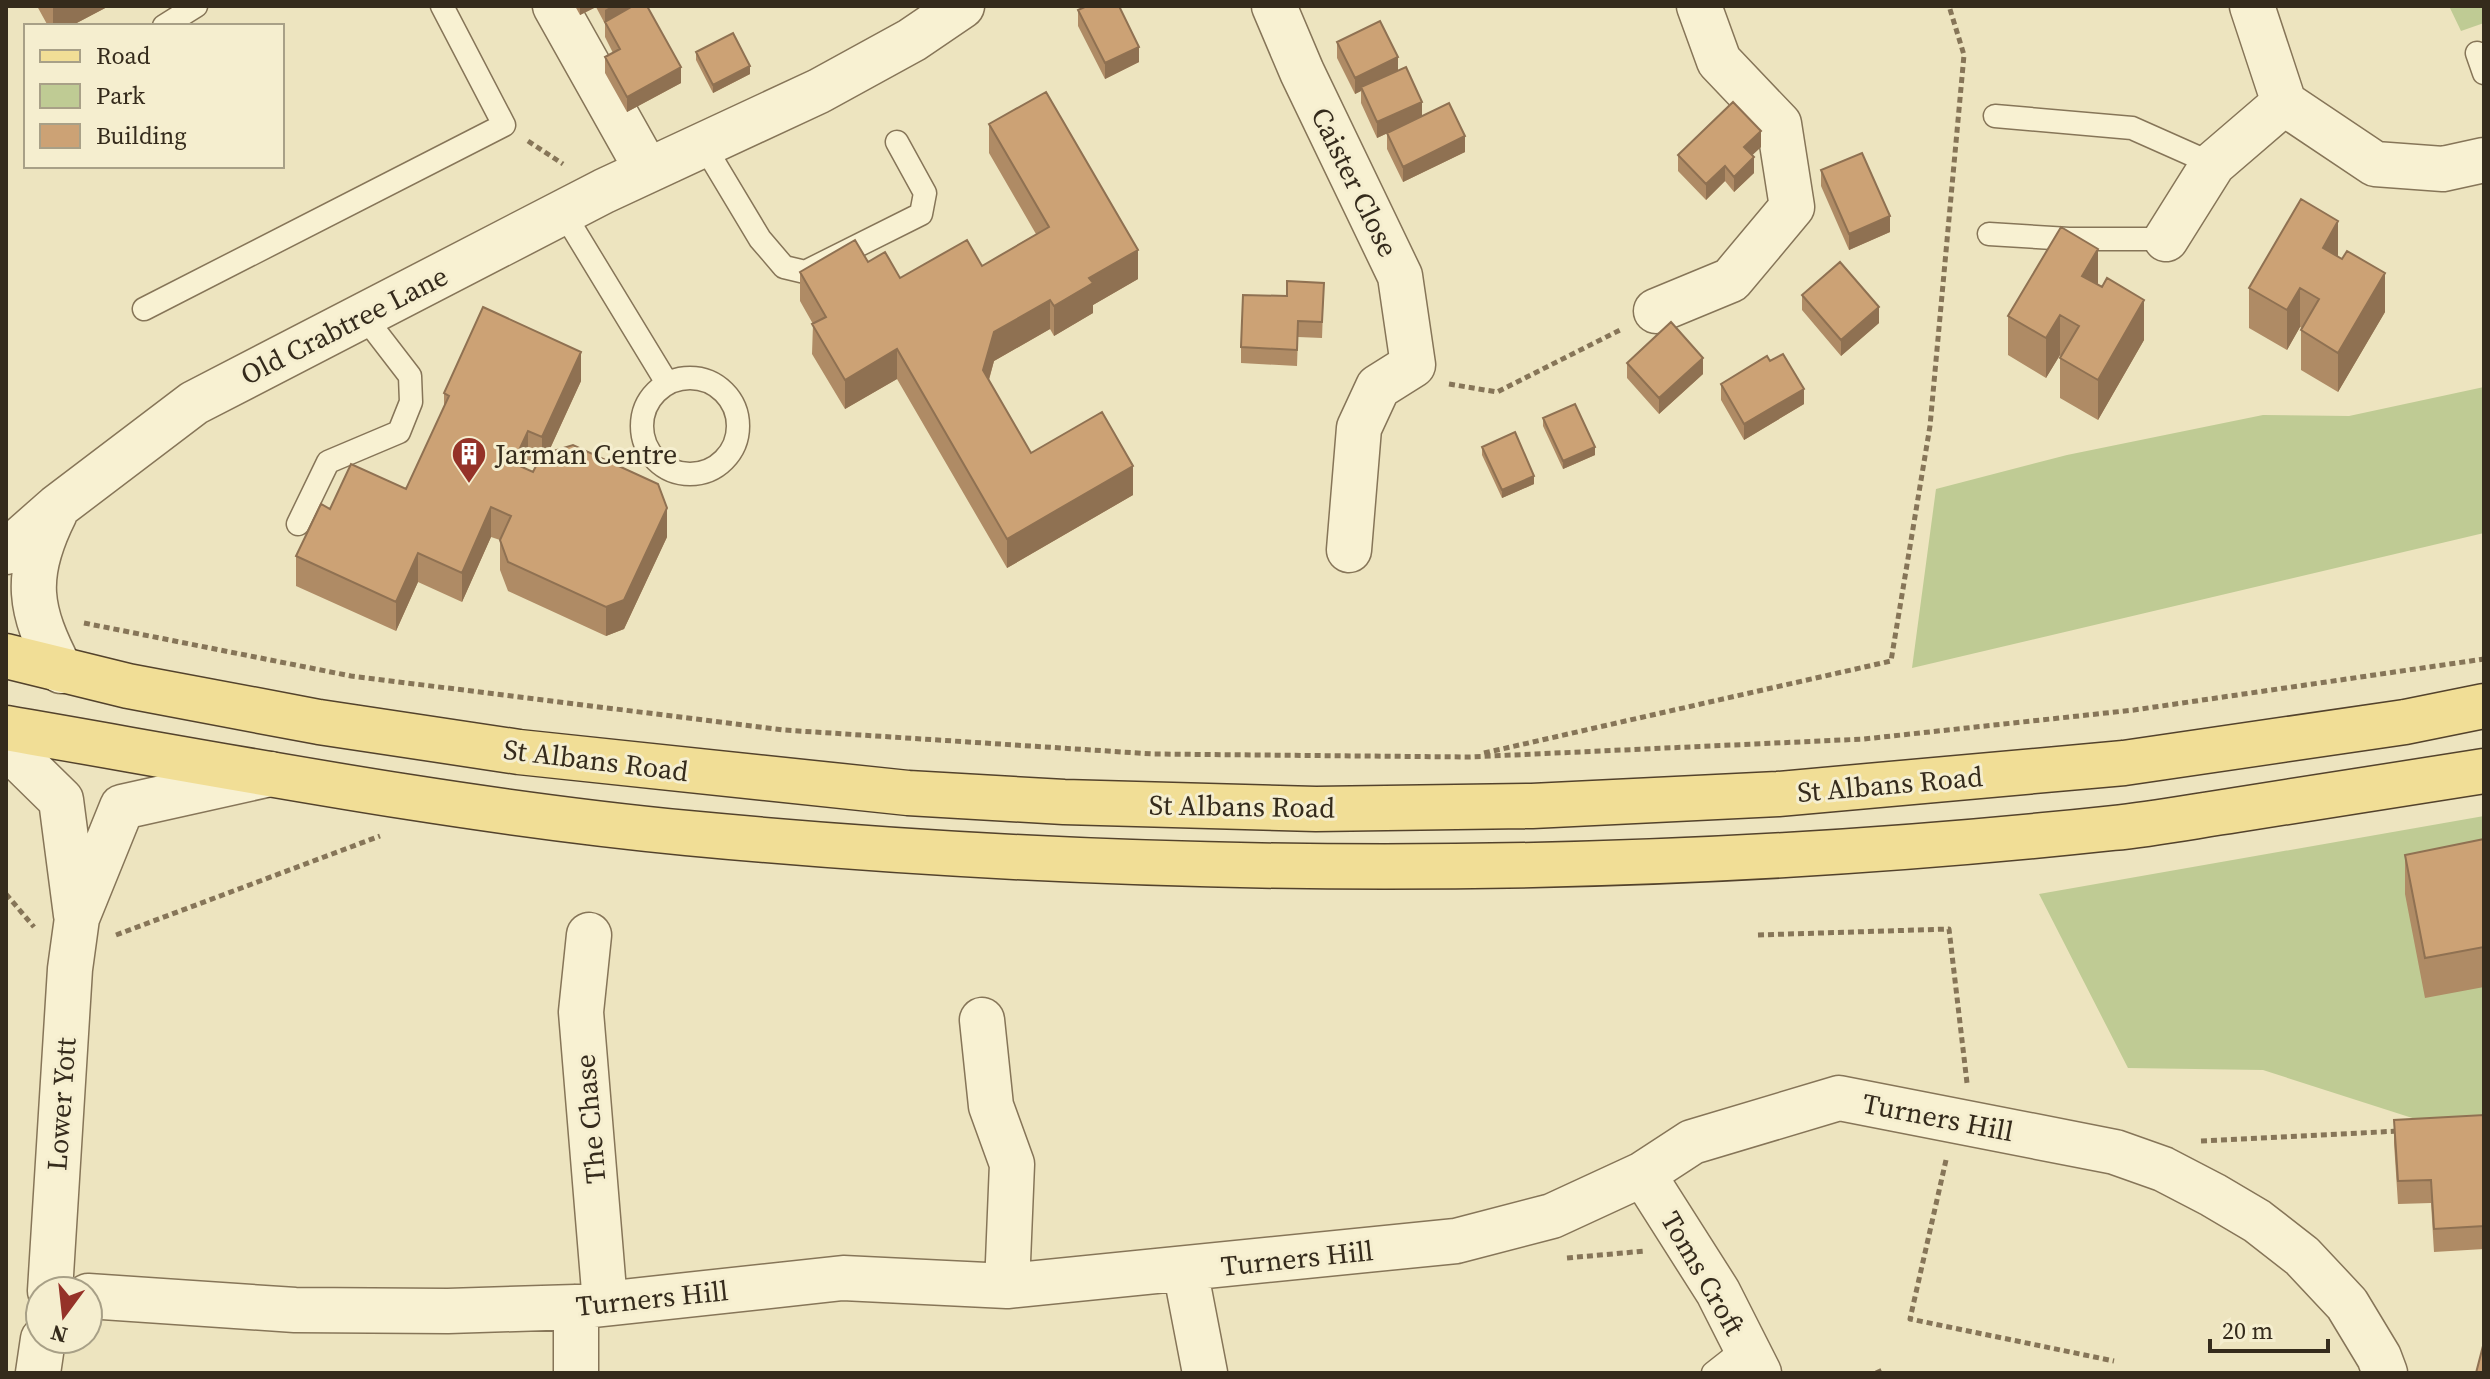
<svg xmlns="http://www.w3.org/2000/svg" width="2490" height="1379" font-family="'Source Serif 4',serif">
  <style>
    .green { fill: #bfcb94 }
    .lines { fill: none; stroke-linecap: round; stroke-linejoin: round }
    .lane-casing { stroke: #867558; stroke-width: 25 }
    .street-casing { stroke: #867558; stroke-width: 47 }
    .primary-casing { stroke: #53422c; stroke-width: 47 }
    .path { stroke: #867558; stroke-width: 5; stroke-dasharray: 6 4; stroke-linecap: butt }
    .lane { stroke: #f8f1d2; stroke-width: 22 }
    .street { stroke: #f8f1d2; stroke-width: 44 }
    .primary { stroke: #f1de96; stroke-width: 44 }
    .wall { fill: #af8b65; fill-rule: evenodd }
    .shaded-wall { fill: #8f7152 }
    .building { fill: #cca275; stroke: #8f7152; stroke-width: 2 }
    .labels { text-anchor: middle; stroke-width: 6; stroke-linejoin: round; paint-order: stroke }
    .street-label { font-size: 28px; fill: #352b1c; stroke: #f5eecf }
    .poi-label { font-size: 28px; fill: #352b1c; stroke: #f5eecf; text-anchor: start }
  </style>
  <rect width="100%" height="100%" fill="#ede4bf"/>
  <path class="green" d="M2449 6H2484V23L2461 31Z
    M2484 387V533L1912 668 1936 489 2067 455 2263 415 2349 416Z
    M2484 816V1141L2263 1070 2128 1068 2039 894Z"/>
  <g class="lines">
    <defs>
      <path id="lane" d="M164 26 196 6
        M2477 53 2484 73
        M1995 116 2132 128 2213 164
        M703 144 760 239 784 267 805 272 921 214 925 193 897 142
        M563 212 667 383
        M1989 234 2069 239H2166
        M144 309 504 125 442 6
        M642 426a48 48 0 1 1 96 0a48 48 0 1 1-96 0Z
        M298 524 328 462 399 432 411 402 410 376 363 315
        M1713 1373 1746 1347"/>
      <path id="street" d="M555 6 647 170
        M1274 6 1302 72 1400 276 1413 365 1378 387 1359 428 1349 550
        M2284 103 2375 164 2443 169 2484 160
        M2166 239 2213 164 2284 103 2252 6
        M1656 311 1731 280 1792 207 1779 124 1719 61 1699 6
        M55 513C23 577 29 610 61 671
        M6 552 57 507 194 403 604 191 819 91 912 40 962 6
        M6 746 61 800 76 915
        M589 935 581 1012 605 1303
        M982 1020 991 1106 1012 1164 1007 1286
        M1643 1174 1718 1292 1759 1373
        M1185 1269 1205 1373
        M50 1291 70 969 77 918 122 807 270 774
        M88 1296 295 1310 448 1311 576 1307 843 1278 1007 1286 1456 1241 1552 1216 1643 1174 1692 1142 1839 1098 2115 1152 2163 1169 2213 1195 2257 1221 2302 1256 2347 1304 2379 1357 2385 1373
        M576 1307V1373
        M38 1373 43 1339"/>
      <path id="primary" d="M6 656 128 686 319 722 519 752 908 793 1064 802 1316 809 1532 806 1778 794 2124 763 2405 722 2484 706
        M6 728C232 767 458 811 687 833 1161 878 1638 879 2113 828 2154 824 2195 816 2236 810 2319 797 2401 784 2484 771"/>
    </defs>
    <use href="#lane" class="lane-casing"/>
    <use href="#street" class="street-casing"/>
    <use href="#primary" class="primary-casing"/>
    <path class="path" d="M528 141 563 164
      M1449 384 1497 392 1620 330
      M84 623 351 676 784 730 1153 754 1469 757 1864 739 2134 710 2484 659
      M1484 753 1891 661 1930 426 1964 55 1949 6
      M6 894 34 927
      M116 935 380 836
      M1758 935 1949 929 1967 1083
      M2201 1141 2399 1131
      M1946 1160 1910 1319 2114 1361
      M1567 1258 1645 1251
      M1876 1373 1885 1369"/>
    <use href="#lane" class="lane"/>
    <use href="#street" class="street"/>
    <use href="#primary" class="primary"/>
  </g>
  <path class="wall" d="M37 6H109L71 26H48Z
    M575 6H647L681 83 627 112 605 73V57L613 53 605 37V24L596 7 580 15Z
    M1078 10 1139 62 1105 79 1078 26Z
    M1337 42 1398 70 1422 116 1465 152 1403 182 1387 149V133L1392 131 1377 138 1361 103V91L1355 94 1337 58Z
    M696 52 750 74 713 93 696 60Z
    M989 124 1138 279 1093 305V313L1054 336 1050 329 994 361 989 380 1031 453 1133 495 1007 568 897 379 845 409 812 354 813 324 800 301V272L868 262 900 278 982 266 1036 234 989 153Z
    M1761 147 1752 155 1754 173 1734 192 1725 181 1706 200 1678 171V155Z
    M1821 170 1890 232 1849 250 1821 186Z
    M2338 257 2385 312 2338 392 2301 370V330L2302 328 2300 327 2287 350 2249 328V288Z
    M1324 283 1322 338 1298 337 1297 366 1241 363V347L1287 296Z
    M2098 285 2144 340 2098 420 2060 398V358L2061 356 2060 355 2046 378 2008 355V316Z
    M1802 295 1879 323 1841 356 1802 310Z
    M1627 363 1703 374 1659 414 1627 378Z
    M581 381 544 462 667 537 624 629 606 636 508 591 500 570V540L491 537 462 602 418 582 396 631 296 586V556L330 509 406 489 444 408V393ZM528 460 537 464 533 472 524 468Z
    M1721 384 1804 404 1744 440 1721 400Z
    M1543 418 1595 455 1563 469 1543 426Z
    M1482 447 1534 484 1502 498 1482 455Z
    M2484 839V987L2425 998 2405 894V855Z
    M2484 1115V1249L2434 1252 2431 1203 2398 1204 2394 1143V1120Z"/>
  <path class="shaded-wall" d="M53 6H109L71 26H53Z
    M580 6H596V7L580 15Z
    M612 6H641L605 25V10Z
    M1139 47V62L1105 79V63Z
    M1398 57V73L1361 87V91L1355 94V78Z
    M750 66V74L713 93V85Z
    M681 67V83L627 112V97Z
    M1422 102V117L1377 138V122Z
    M1761 131V147L1744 163V147Z
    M1465 136V152L1403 182V167Z
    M1754 157V173L1734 192V177Z
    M1725 166V181L1706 200V184Z
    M1890 216V232L1849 250V234Z
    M2338 221V260L2323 248Z
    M2098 249V288L2082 276Z
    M1138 250V279L1093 305V313L1054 336V306L1089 278Z
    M2385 273V312L2338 392V353Z
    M2300 288V327L2287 350V310Z
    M1050 300V329L994 361 983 400V370L994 332Z
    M2144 300V340L2098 420V380Z
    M1879 307V323L1841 356V340Z
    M2060 315V355L2046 378V338Z
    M897 349V379L845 409V380Z
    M581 352V381L542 466V437Z
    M1703 358V374L1659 414V398Z
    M1804 389V404L1744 440V424Z
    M528 431V460L513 492V463Z
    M1595 447V455L1563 469V461Z
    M1133 466V495L1007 568V539Z
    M1534 476V484L1502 498V490Z
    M491 507V537L462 602V573Z
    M667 508V537L624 629 606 636V607Z
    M418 553V582L396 631V602Z"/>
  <path class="building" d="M633 6H647L681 67 627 97 605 57 620 49 605 22Z
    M1087 6H1119L1139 47 1105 63 1078 10Z
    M1380 21 1398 57 1355 78 1337 42Z
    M733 33 750 66 713 85 696 52Z
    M1406 67 1422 102 1377 122 1361 87Z
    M1046 92 1138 250 1089 278 1093 283 1054 306 1050 300 994 332 983 370 1031 453 1102 412 1133 466 1007 539 897 349 845 380 812 324 826 317 800 272 855 240 868 262 885 252 900 278 967 240 982 266 1049 227 989 124Z
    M1733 102 1761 131 1744 147 1754 157 1734 177 1725 166 1706 184 1678 155Z
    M1449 103 1465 136 1403 167 1387 133Z
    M1862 153 1890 216 1849 234 1821 170Z
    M2301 199 2338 221 2323 248 2342 259 2347 251 2385 273 2338 353 2301 330 2319 299 2300 288 2287 310 2249 288Z
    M2061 227 2098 249 2082 276 2102 287 2107 278 2144 300 2098 380 2060 358 2079 326 2060 315 2046 338 2008 316Z
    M1840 262 1879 307 1841 340 1802 295Z
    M1287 281 1324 283 1322 322 1298 321 1297 350 1241 347 1243 295 1287 296Z
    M483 307 581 352 542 437 528 431 513 463 533 472 539 460 547 464 553 451 573 445 658 484 667 508 624 600 606 607 508 562 500 540 511 516 491 507 462 573 418 553 396 602 296 556 321 504 330 509 351 464 406 489 449 396 444 393Z
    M1671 322 1703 358 1659 398 1627 363Z
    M1783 354 1804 389 1744 424 1721 384 1767 356 1770 361Z
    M1575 404 1595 447 1563 461 1543 418Z
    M1515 432 1534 476 1502 490 1482 447Z
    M2484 839V947L2425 958 2405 855Z
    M2484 1115V1226L2434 1229 2431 1180 2398 1181 2394 1120Z
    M2484 1342V1373H2476Z"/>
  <defs>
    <symbol id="building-pin" viewBox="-11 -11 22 30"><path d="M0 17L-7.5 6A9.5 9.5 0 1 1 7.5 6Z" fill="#953228" stroke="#f5eecf"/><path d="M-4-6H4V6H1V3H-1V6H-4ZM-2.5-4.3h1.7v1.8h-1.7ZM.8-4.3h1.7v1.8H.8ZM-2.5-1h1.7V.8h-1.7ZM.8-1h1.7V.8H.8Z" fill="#fff"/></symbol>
  </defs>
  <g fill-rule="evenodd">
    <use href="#building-pin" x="449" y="434" width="40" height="54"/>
  </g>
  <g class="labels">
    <g class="street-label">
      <text transform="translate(1355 182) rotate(64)" y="10">Caister Close</text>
      <text transform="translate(344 325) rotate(-27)" y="10">Old Crabtree Lane</text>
      <text transform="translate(596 760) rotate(7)" y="10">St Albans Road</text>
      <text transform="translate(1890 784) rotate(-5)" y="10">St Albans Road</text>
      <text transform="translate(1242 806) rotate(1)" y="10">St Albans Road</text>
      <text transform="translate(61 1104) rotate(-86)" y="10">Lower Yott</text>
      <text transform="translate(1938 1117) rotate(11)" y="10">Turners Hill</text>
      <text transform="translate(590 1119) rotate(-95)" y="10">The Chase</text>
      <text transform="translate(1297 1258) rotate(-6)" y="10">Turners Hill</text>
      <text transform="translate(1703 1273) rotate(60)" y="10">Toms Croft</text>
      <text transform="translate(652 1298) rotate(-6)" y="10">Turners Hill</text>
    </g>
    <g class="poi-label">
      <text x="495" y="464">Jarman Centre</text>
    </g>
  </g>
  <rect width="2490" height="1379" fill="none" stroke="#352b1c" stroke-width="16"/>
  <rect x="24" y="24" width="260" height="144" fill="#f5eecf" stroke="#a8a087" stroke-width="2"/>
  <rect x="40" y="50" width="40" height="12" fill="#f1de96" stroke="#a8a087" stroke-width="2"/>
  <text x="96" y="64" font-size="24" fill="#352b1c">Road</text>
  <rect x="40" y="84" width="40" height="24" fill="#bfcb94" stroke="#a8a087" stroke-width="2"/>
  <text x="96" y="104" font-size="24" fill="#352b1c">Park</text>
  <rect x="40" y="124" width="40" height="24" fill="#cca275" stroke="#a8a087" stroke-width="2"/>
  <text x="96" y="144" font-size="24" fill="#352b1c">Building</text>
  <g transform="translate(64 1315) rotate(195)"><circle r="38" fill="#f5eecf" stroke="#a8a087" stroke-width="2"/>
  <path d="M0-6L14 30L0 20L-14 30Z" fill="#953228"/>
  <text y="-12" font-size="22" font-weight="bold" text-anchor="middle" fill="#352b1c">N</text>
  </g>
  <path d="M2210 1339v12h118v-12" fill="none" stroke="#352b1c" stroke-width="4"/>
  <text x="2222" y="1339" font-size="24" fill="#352b1c" stroke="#f5eecf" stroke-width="6" paint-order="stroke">20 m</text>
</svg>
